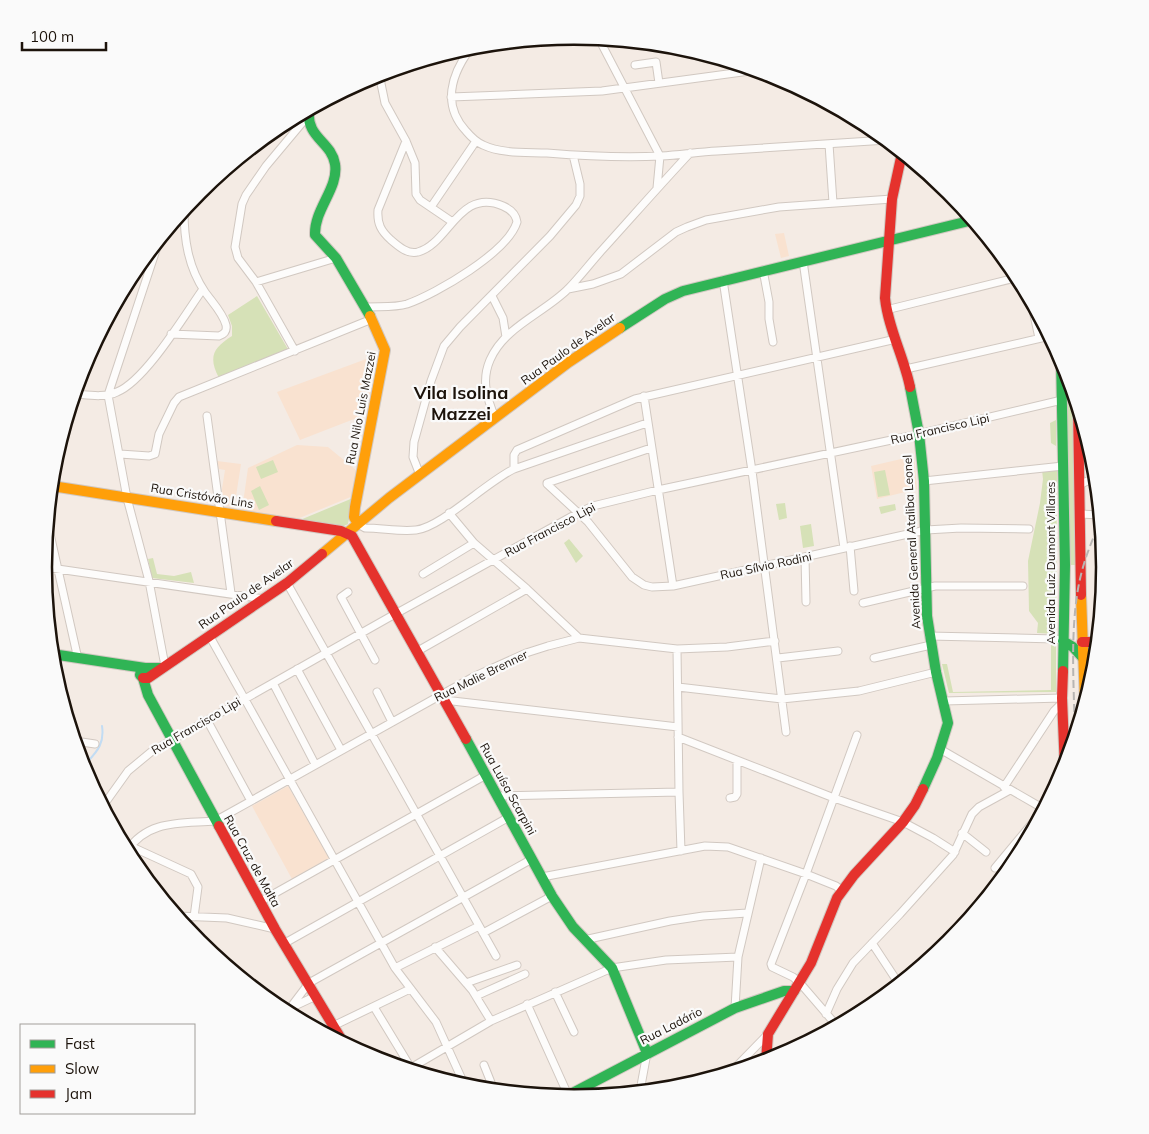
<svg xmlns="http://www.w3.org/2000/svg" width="1149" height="1134" font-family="Mulish,sans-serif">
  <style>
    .built { fill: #f9e2d0 }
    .green { fill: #d6e1b7 }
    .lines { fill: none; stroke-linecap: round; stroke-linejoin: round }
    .stream { stroke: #c2dcf3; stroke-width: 2 }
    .street-casing { stroke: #d1c8c1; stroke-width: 9 }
    .fast-casing { stroke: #d1c8c1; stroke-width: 12 }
    .slow-casing { stroke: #d1c8c1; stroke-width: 12 }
    .jam-casing { stroke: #d1c8c1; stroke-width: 12 }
    .street { stroke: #fdfcfb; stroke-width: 7 }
    .fast { stroke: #30b455; stroke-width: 10 }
    .slow { stroke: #ff9f0a; stroke-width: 10 }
    .jam { stroke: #e5322d; stroke-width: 10 }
    .rail { stroke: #b8b5b3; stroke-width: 2; stroke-dasharray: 8 4; stroke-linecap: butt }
    .labels { text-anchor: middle; stroke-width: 4.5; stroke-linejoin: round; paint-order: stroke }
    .street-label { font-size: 12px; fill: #1c130b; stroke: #fafafa }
    .district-label { font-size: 18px; font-weight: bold; fill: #1c130b; stroke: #fafafa }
    .rim { fill: none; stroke: #1c130b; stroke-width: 2.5 }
  </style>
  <rect width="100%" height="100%" fill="#f4ebe4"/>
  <path class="built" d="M784 233 789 256 781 258 775 234Z
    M377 355 367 414 300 440 277 392Z
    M297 445 328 447 357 471 353 496 297 519 242 510 248 468Z
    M914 456 917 489 877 499 871 466Z
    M217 461 241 464 234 509 223 506 222 489 225 470 219 469Z
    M288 786 329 858 292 879 252 806Z"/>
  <path class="green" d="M257 296 289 351 219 378C208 357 213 348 232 336V326L228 315Z
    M1065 365 1074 392 1076 565H1069Z
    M1056 420V446L1051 443 1050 423Z
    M273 460 278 472 261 479 256 467Z
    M1057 468 1056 634 1037 633 1038 623 1029 611 1028 561 1040 503 1043 479 1042 470Z
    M885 470 890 495 878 497 874 472Z
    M260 486 269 505 259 510 251 491Z
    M353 498 348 524 342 527 300 520Z
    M785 503 787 518 779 520 776 504Z
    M895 504 896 510 881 514 879 507Z
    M811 524 814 546 803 548 800 526Z
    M569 539 583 556 576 563 564 543Z
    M153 558 157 574 174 576 191 572 194 583 152 578 148 559Z
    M1051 643H1056V692L949 693 942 664H947L953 692 1051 690Z"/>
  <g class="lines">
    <path class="stream" d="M83 767C95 753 105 746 102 726"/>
    <defs>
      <path id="street" d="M599 39 660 156 657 188
        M470 49C451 75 442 105 466 131 471 137 476 142 483 145 502 154 527 152 547 153 584 156 623 158 661 156 680 155 698 152 717 151 774 147 831 144 887 140
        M635 65 656 62 659 83
        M379 74 385 103 406 141 415 163 416 194 420 200 451 221
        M451 97 602 91 757 70
        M829 144 833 203
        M431 207 476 141
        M159 241 108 395 127 498 149 581 165 666
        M803 261 844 548
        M763 270 769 302V319L773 342
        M723 280 752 471 786 732
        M256 282 336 258
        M568 289 593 284 621 274 676 232 687 227 706 220 779 207 892 199
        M492 296 503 318 506 337
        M1031 301 1039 338
        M365 307C379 306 394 308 407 304 436 294 508 252 517 222 516 214 510 209 503 206 459 187 449 244 418 252 408 255 398 246 391 240 381 231 377 224 378 210L406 141
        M886 310 1019 277
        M171 334 219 336C225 334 227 331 226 325 223 313 212 302 205 292 188 267 184 239 184 210
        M295 351 256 282 238 258 235 247 242 204 246 195 266 166 307 117
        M906 369 1050 336
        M75 394C88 395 105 398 117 392 145 381 184 316 203 289
        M644 396 673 586
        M207 416 231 593
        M495 418C487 398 481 381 490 360 504 327 544 313 568 289 580 277 591 262 603 249 632 217 660 185 690 153
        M651 448 547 483V484L588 522 632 577 644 585 652 587 673 586 926 530 961 528 1029 529
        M120 454 149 456 155 454 159 434 174 403 179 397 372 319
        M514 469V455L517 450 635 399 896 339
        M420 475 413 457 414 442 431 381 444 346 460 327 550 236 576 205 580 196V184L573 155
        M924 481 1063 466
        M1079 485 1096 477
        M449 513 474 543 527 589 579 638
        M1080 514 1100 515
        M358 524 365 528C382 528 400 532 416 530 442 527 486 482 514 469L647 423
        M48 525 78 659
        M850 546 854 591
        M805 557 806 602
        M44 567 264 599
        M423 574 474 543
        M287 583 496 956
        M348 592 341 597 375 660
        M863 603 935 586H1023
        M209 635 395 968 436 1022 465 1086
        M929 636 1056 639 1063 641
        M677 649 679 792 681 851
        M416 652 527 589
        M778 658 838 651
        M874 658 931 645
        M297 669 341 750
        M273 683 315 764
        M678 687 782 699 859 691 936 672
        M377 692 392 722
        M444 700 678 727
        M944 701 1062 698
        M207 720 251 801
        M678 737 834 798 903 822 933 838 955 852
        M75 741 95 744
        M940 749 1044 809
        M1004 787 1054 711 1062 703
        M498 796 679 792
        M730 798 735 797 737 794V761
        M103 806 128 771 151 752 388 618 578 513 593 506 658 490 910 436 1062 400
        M962 833 986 852
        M130 846 191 874 198 887 194 917
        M127 851C148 819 182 824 215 821L475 676 526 653 548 646 579 638 677 649 727 647 775 641
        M995 868 1044 809
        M542 877 705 846 728 847 806 874 836 886 842 891
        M261 901 486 775
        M178 916 227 918 275 929
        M483 933 552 896
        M584 940 670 921 703 916 747 913
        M285 943 509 817
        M872 943 899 984
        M435 947 472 990 491 1021
        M395 968 479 926
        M466 983 517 965
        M555 992 574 1032
        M476 996 525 974
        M527 1004 568 1095
        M374 1007 411 1068
        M290 1008 309 983 532 859
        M735 1008 738 957 761 858
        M284 1011 316 996
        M826 1014 837 989 853 963 900 914 953 855 972 814 979 807 1010 790
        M333 1026 410 989
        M837 1026 800 983 793 977 772 967 771 964 806 874 857 735
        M484 1065 494 1090
        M409 1069 491 1021 612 968 666 960 738 957
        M732 1071 768 1034
        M640 1091 647 1053"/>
      <path id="fast" d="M309 110C306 138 331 141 335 164 339 188 314 209 315 235L336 258 370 316
        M620 328 665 299 683 291 973 220
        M1061 357 1065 565 1063 671
        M910 387 919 434 924 481 927 616 936 672 948 723 937 758 923 789
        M1063 641 1073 647 1083 658
        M52 654 145 668
        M161 668H145L141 670 140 675 143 678 148 695 219 826
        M466 739 552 896 573 927 612 968 647 1053
        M565 1097 735 1008 784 991H794"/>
      <path id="slow" d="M451 52 485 45
        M52 486 276 521
        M358 524 354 517 355 507 385 350 370 316
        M322 554 389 498 569 362 620 328
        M1081 595 1085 703"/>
      <path id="jam" d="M902 153 892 199 885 298C888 328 904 357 910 387
        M1078 406 1081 595
        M276 521 341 531 352 536 466 739
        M1082 642H1098
        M1063 671 1062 698 1065 770
        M143 678H148L287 583 322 554
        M219 826 275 929 343 1042
        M766 1061 768 1034 811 963 837 898 854 875 903 822 915 805 923 789"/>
    </defs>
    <use href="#street" class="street-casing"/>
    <use href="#fast" class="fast-casing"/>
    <use href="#slow" class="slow-casing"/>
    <use href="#jam" class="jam-casing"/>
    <use href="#street" class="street"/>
    <use href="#fast" class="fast"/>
    <use href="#slow" class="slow"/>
    <use href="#jam" class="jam"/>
    <path class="rail" d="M1075 736C1074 688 1070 636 1078 589 1082 565 1091 542 1101 520"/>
  </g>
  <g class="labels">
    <g class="street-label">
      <text transform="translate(568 349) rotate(-36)" y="4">Rua Paulo de Avelar</text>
      <text transform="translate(361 408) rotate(-79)" y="4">Rua Nilo Luis Mazzei</text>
      <text transform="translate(940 429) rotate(-13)" y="4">Rua Francisco Lipi</text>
      <text transform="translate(202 496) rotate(9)" y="4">Rua Cristóvão Lins</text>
      <text transform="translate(550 530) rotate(-28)" y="4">Rua Francisco Lipi</text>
      <text transform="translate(912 542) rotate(-93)" y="4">Avenida General Ataliba Leonel</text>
      <text transform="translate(1051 563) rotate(-90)" y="4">Avenida Luiz Dumont Villares</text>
      <text transform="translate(766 566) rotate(-12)" y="4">Rua Sílvio Rodini</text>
      <text transform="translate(246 594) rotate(-35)" y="4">Rua Paulo de Avelar</text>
      <text transform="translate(481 676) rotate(-26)" y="4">Rua Malie Brenner</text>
      <text transform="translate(196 726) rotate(-30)" y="4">Rua Francisco Lipi</text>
      <text transform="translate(508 789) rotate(61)" y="4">Rua Luísa Scarpini</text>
      <text transform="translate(252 861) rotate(61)" y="4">Rua Cruz de Malta</text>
      <text transform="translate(671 1026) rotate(-27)" y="4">Rua Ladário</text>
    </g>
    <g class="district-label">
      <text x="461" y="399">Vila Isolina<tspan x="461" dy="21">Mazzei</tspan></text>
    </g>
  </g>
  <path d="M0 0H1149V1134H0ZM52 567a522 522 0 1 1 1044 0a522 522 0 1 1-1044 0Z" fill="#fafafa" fill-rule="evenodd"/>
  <path class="rim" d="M52 567a522 522 0 1 1 1044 0a522 522 0 1 1-1044 0Z"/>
  <rect x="20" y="1024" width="175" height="90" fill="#fafafa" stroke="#a19e9a"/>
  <rect x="30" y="1040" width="25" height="8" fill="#30b455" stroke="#a19e9a"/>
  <text x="65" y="1049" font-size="15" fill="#1c130b">Fast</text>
  <rect x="30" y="1065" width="25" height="8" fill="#ff9f0a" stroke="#a19e9a"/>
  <text x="65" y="1074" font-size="15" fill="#1c130b">Slow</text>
  <rect x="30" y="1090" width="25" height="8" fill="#e5322d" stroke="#a19e9a"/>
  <text x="65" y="1099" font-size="15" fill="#1c130b">Jam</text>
  <path d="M22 42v8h84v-8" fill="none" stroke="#1c130b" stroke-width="2.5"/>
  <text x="30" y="42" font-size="15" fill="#1c130b" stroke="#fafafa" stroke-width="4" paint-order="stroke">100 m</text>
</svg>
